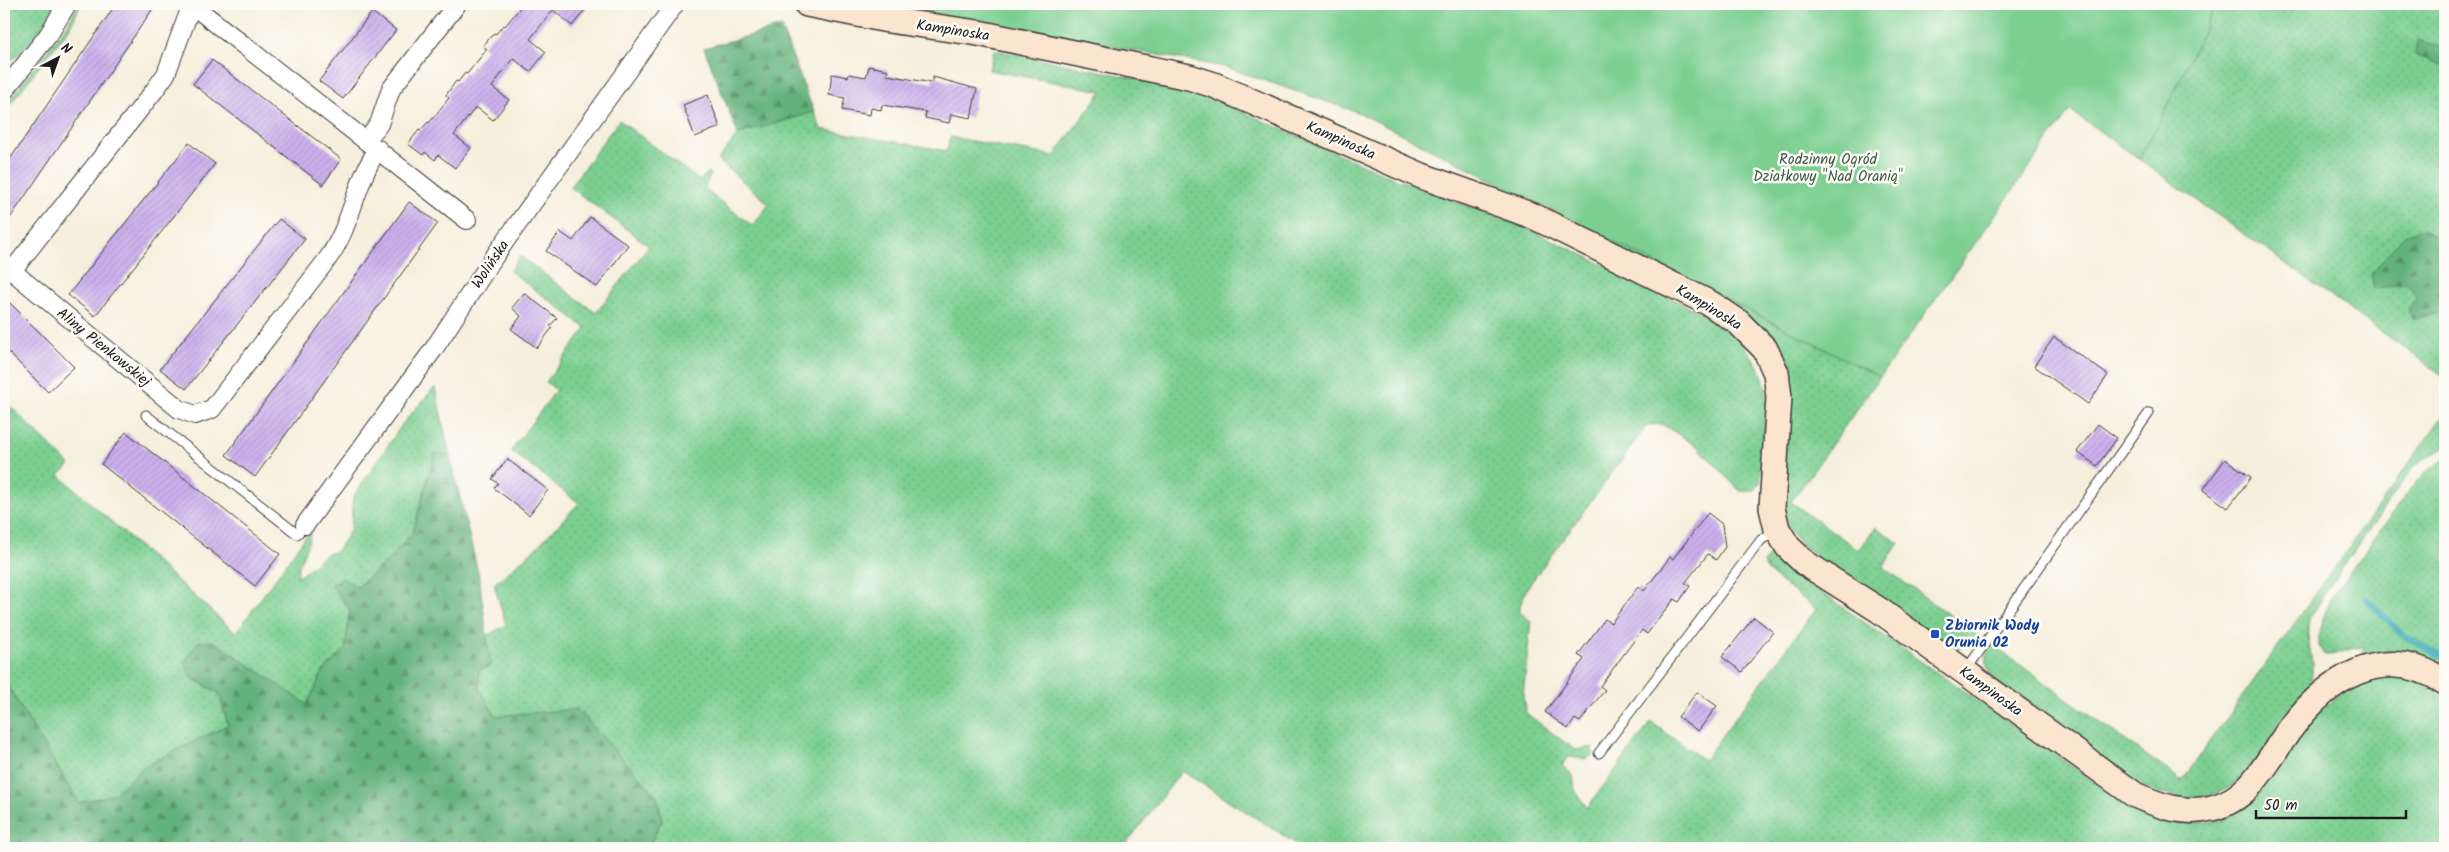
<svg xmlns="http://www.w3.org/2000/svg" width="2449" height="852" font-family="Kalam,sans-serif">
  <style>
    .grass { fill: url(#grass-dots); stroke: #4c7656 }
    .forest { fill: url(#forest-firs); stroke: #40674c }
    .garden { fill: #7bcf91; stroke: #4c7656 }
    .lines { fill: none; stroke-linecap: round; stroke-linejoin: round }
    .stream { stroke: #3aaab8; stroke-width: 6 }
    .building { fill: url(#building-hatch) }
    .lane-casing { stroke: #3d3c39; stroke-width: 11 }
    .street-casing { stroke: #3d3c39; stroke-width: 20 }
    .secondary-casing { stroke: #3d3c39; stroke-width: 28 }
    .lane { stroke: #fff; stroke-width: 9 }
    .street { stroke: #fff; stroke-width: 18 }
    .secondary { stroke: #fbe5cf; stroke-width: 25 }
    .transit-dot { fill: #1a4fb4; stroke: #fdfcf7; stroke-width: 2 }
    .labels { text-anchor: middle; stroke-width: 5; stroke-linejoin: round; paint-order: stroke }
    .street-label { font-size: 15px; fill: #1c1c1c; stroke: #fdfcf7 }
    .park-label { font-size: 15px; fill: #3d5b45; stroke: #fdfcf7 }
    .transit-label { font-size: 15px; font-weight: bold; fill: #164399; stroke: #fdfcf7; text-anchor: start }
  </style>
  <defs>
    <pattern id="grass-dots" width="8" height="8" patternUnits="userSpaceOnUse" patternTransform="scale(1.25)"><rect width="8" height="8" fill="#7bcf91"/><path d="M2 2h.1M6 6h.1" fill="none" stroke="#6ab17c" stroke-width="1.8" stroke-linecap="round"/></pattern>
    <pattern id="forest-firs" width="22" height="20" patternUnits="userSpaceOnUse" patternTransform="scale(1.25)"><rect width="22" height="20" fill="#64b27b"/><path d="M5 1l3.5 6h-7zM16 11l3.5 6h-7z" fill="#529064"/></pattern>
    <pattern id="building-hatch" width="6" height="6" patternUnits="userSpaceOnUse" patternTransform="scale(1.25)"><rect width="6" height="6" fill="#ccb0ed"/><path d="M-1 1l2-2M0 6l6-6M5 7l2-2" fill="none" stroke="#af97cb"/></pattern>
  </defs>
  <rect width="100%" height="100%" fill="#fdfcf7"/>
  <filter id="ink" filterUnits="userSpaceOnUse"><feTurbulence type="fractalNoise" baseFrequency=".02" numOctaves="2"/><feDisplacementMap in="SourceGraphic" scale="10" xChannelSelector="R" yChannelSelector="G"/><feConvolveMatrix kernelMatrix="1 2 1 2 8 2 1 2 1" color-interpolation-filters="sRGB"/></filter>
  <filter id="wash" filterUnits="userSpaceOnUse"><feTurbulence type="fractalNoise" baseFrequency=".0096" numOctaves="4" result="noise"/><feDisplacementMap in="SourceGraphic" scale="20" xChannelSelector="R" yChannelSelector="G"/><feGaussianBlur stdDeviation="1.12" result="paint"/><feColorMatrix in="noise" values="0 0 0 0 0 0 0 0 0 0 0 0 0 0 0 0 0 1.4 0 .05"/><feComposite in="paint" operator="in"/></filter>
  <g filter="url(#wash)">
    <rect width="100%" height="100%" fill="#f6efdd"/>
    <path class="grass" d="M4 4H56C43 28 25 50 4 67Z
      M78 4H81L70 28 4 112V107L68 24Z
      M2216 4H2445V377L2139 159 2167 107Z
      M994 50 1144 80 1206 96 1389 176 1538 233 1710 317 1739 338 1760 369 1767 393 1760 483 1754 491H1740L1698 447 1662 424 1647 425 1527 588 1518 611 1531 621 1523 696 1526 713 1575 750 1592 747 1593 755 1586 759 1568 757 1562 766 1573 775 1575 790 1587 808 1651 722 1704 760 1816 609 1771 574 1763 564 1769 555 1776 557 1789 570 2119 799C2130 805 2143 815 2155 819 2171 825 2208 824 2224 819 2242 813 2253 794 2264 780 2311 718 2359 642 2445 696V848H1303L1182 771 1123 848H648L662 820 657 796 577 709 495 716 479 688V670L491 666 486 636 506 625 494 584 536 548 579 503 511 451 556 390 546 382 586 328 510 271 520 256 596 313 649 246 570 187 619 120 700 181 708 172 711 174 704 189 753 226 769 204 718 160 738 134 814 112 821 129 947 151 950 137 1054 156 1102 91 989 70Z
      M1575 222 1880 377 1791 502 1859 550 1876 527 1899 543 1883 567 1980 637 1961 648 1947 647 1803 547 1784 523 1774 342 1766 330 1576 226Z
      M435 387 450 456 435 453 413 532 390 559 357 587 350 610 345 649 324 670 307 705 213 641 193 679 219 693 228 725 145 766 114 794 79 803 4 680V400L70 465 59 475 236 633 311 529C310 548 298 558 297 576L301 575 326 554 337 551 351 529 353 497 404 422Z
      M2445 413V448L2419 461 2405 478 2320 600C2317 606 2311 613 2309 620 2304 640 2316 660 2311 680 2307 696 2291 706 2282 720 2273 734 2256 767 2244 777 2208 807 2173 802 2135 782L1992 680C1987 668 1983 656 1991 644L2182 781Z
      M2445 459V673C2414 653 2399 646 2362 656L2364 647C2349 647 2339 656 2324 655L2319 646V631L2330 599 2406 495 2427 471Z"/>
    <path class="forest" d="M781 27 814 112 738 134 704 48Z
      M2417 40 2445 48V66L2415 55Z
      M2423 229 2445 244V312L2413 319 2408 310 2417 297 2407 282 2374 289 2371 274 2404 235Z
      M435 453 450 456 479 576 491 666 479 670V688L496 716 577 709 657 796 662 820 648 848H4V680L79 803 114 794 145 766 228 725 219 693 193 679 184 662 198 642 213 641 307 704 324 670 345 649 350 610 331 585 342 578 357 587 390 559 413 532Z"/>
    <path class="garden" d="M877 4H2216L2167 107 2139 159 2070 110 1880 377 1360 113 1225 67Z"/>
    <g class="lines">
      <path class="stream" d="M2366 599 2404 636 2445 658"/>
    </g>
    <g id="blocks">
      <path class="building" d="M116 4H156L4 227V168Z
        M523 4H590L572 26 553 10 530 39 546 52 530 72 513 58 492 87 509 100 493 120 476 107 454 135 471 148 455 168 438 155 435 160 425 152 423 155 408 144 419 130 420 131 428 122 429 123 449 98 446 95 456 81 458 82 465 73 467 74 487 49 483 46 494 33 496 34 503 25 505 26Z
        M372 12 396 30 343 99 319 81Z
        M212 60 341 159 323 185 193 84Z
        M869 66 888 70 887 75 932 83 933 77 977 89 971 118 951 114 949 123 925 118 926 112 882 105 881 110 871 108 870 115 842 110 845 98 829 95 832 74 848 77 849 74 866 77Z
        M708 95 720 127 695 137 683 105Z
        M189 143 215 164 95 316 68 295Z
        M409 202 438 223 255 477 226 455Z
        M590 217 628 245 597 287 546 251 560 232 573 241Z
        M279 219 305 239 186 389 160 369Z
        M524 293 557 318 550 326 552 328 537 348 511 329 521 316 512 308Z
        M4 297 74 367 48 392 4 348Z
        M2054 337 2108 375 2088 404 2034 366Z
        M2098 424 2117 438 2097 466 2077 452Z
        M126 432 280 554 255 586 101 464Z
        M507 459 548 490 529 515 494 488 498 483 492 479Z
        M2225 459 2251 477 2228 508 2203 490Z
        M1708 513 1722 524 1725 547 1716 560 1708 554 1685 583 1690 586 1679 602 1674 599 1647 634 1642 630 1600 686 1605 690 1593 705 1580 722 1575 719 1568 729 1545 712 1584 659 1578 655 1605 619 1611 623 1638 587 1644 591 1670 557 1673 559Z
        M1754 617 1773 632 1742 672 1722 657Z
        M1697 692 1717 706 1698 731 1678 717Z"/>
    </g>
  </g>
  <g filter="url(#ink)">
    <use href="#blocks" fill-opacity="0" stroke="#3d3c39" stroke-width="1"/>
    <g class="lines">
      <defs>
        <path id="lane" d="M146 415 297 534 305 525
          M1966 670 2149 413
          M1599 753 1761 540 1775 531"/>
        <path id="street" d="M191 4 467 220
          M192 4 166 74 154 91 12 271 179 409 195 415 212 409 326 261C352 227 354 184 378 149
          M4 91 49 34 67 4
          M366 141 379 124 391 89 457 4
          M305 525 433 350 496 254 675 4"/>
        <path id="secondary" d="M807 4 888 20 978 33 1189 77 1214 85 1422 176 1533 216 1711 304 1738 322 1765 349 1776 373 1779 397 1772 508 1777 529 1788 547 1805 563 1879 610 2135 795C2160 806 2185 815 2212 808 2251 799 2267 761 2288 732 2326 679 2383 641 2445 682"/>
      </defs>
      <use href="#lane" class="lane-casing"/>
      <use href="#street" class="street-casing"/>
      <use href="#secondary" class="secondary-casing"/>
      <use href="#lane" class="lane"/>
      <use href="#street" class="street"/>
      <use href="#secondary" class="secondary"/>
    </g>
  </g>
  <rect class="transit-dot" x="1930" y="629" width="10" height="10" rx="2.5"/>
  <g class="labels">
    <g class="street-label">
      <text transform="translate(953 30) rotate(9)" y="5">Kampinoska</text>
      <text transform="translate(1341 140) rotate(24)" y="5">Kampinoska</text>
      <text transform="translate(490 264) rotate(-56)" y="5">Wolińska</text>
      <text transform="translate(1709 307) rotate(31)" y="5">Kampinoska</text>
      <text transform="translate(104 347) rotate(39)" y="5">Aliny Pienkowskiej</text>
      <text transform="translate(1991 691) rotate(36)" y="5">Kampinoska</text>
    </g>
    <g class="park-label">
      <text x="1828" y="164">Rodzinny Ogród<tspan x="1828" dy="17">Działkowy "Nad Oranią"</tspan></text>
    </g>
    <g class="transit-label">
      <text x="1945" y="630">Zbiornik Wody<tspan x="1945" dy="17">Orunia 02</tspan></text>
    </g>
  </g>
  <rect width="2449" height="852" fill="none" stroke="#fdfcf7" stroke-width="20"/>
  <g transform="translate(58 58) rotate(41)" stroke="#fdfcf7" stroke-width="4" paint-order="stroke">
  <path d="M0-4L9 19L0 12L-9 19Z" fill="#1c1c1c"/>
  <text y="-8" font-size="14" font-weight="bold" text-anchor="middle" fill="#1c1c1c">N</text>
  </g>
  <path d="M2256 810v8h150v-8" fill="none" stroke="#1c1c1c" stroke-width="2.5"/>
  <text x="2264" y="810" font-size="15" fill="#1c1c1c" stroke="#fdfcf7" stroke-width="4" paint-order="stroke">50 m</text>
</svg>
